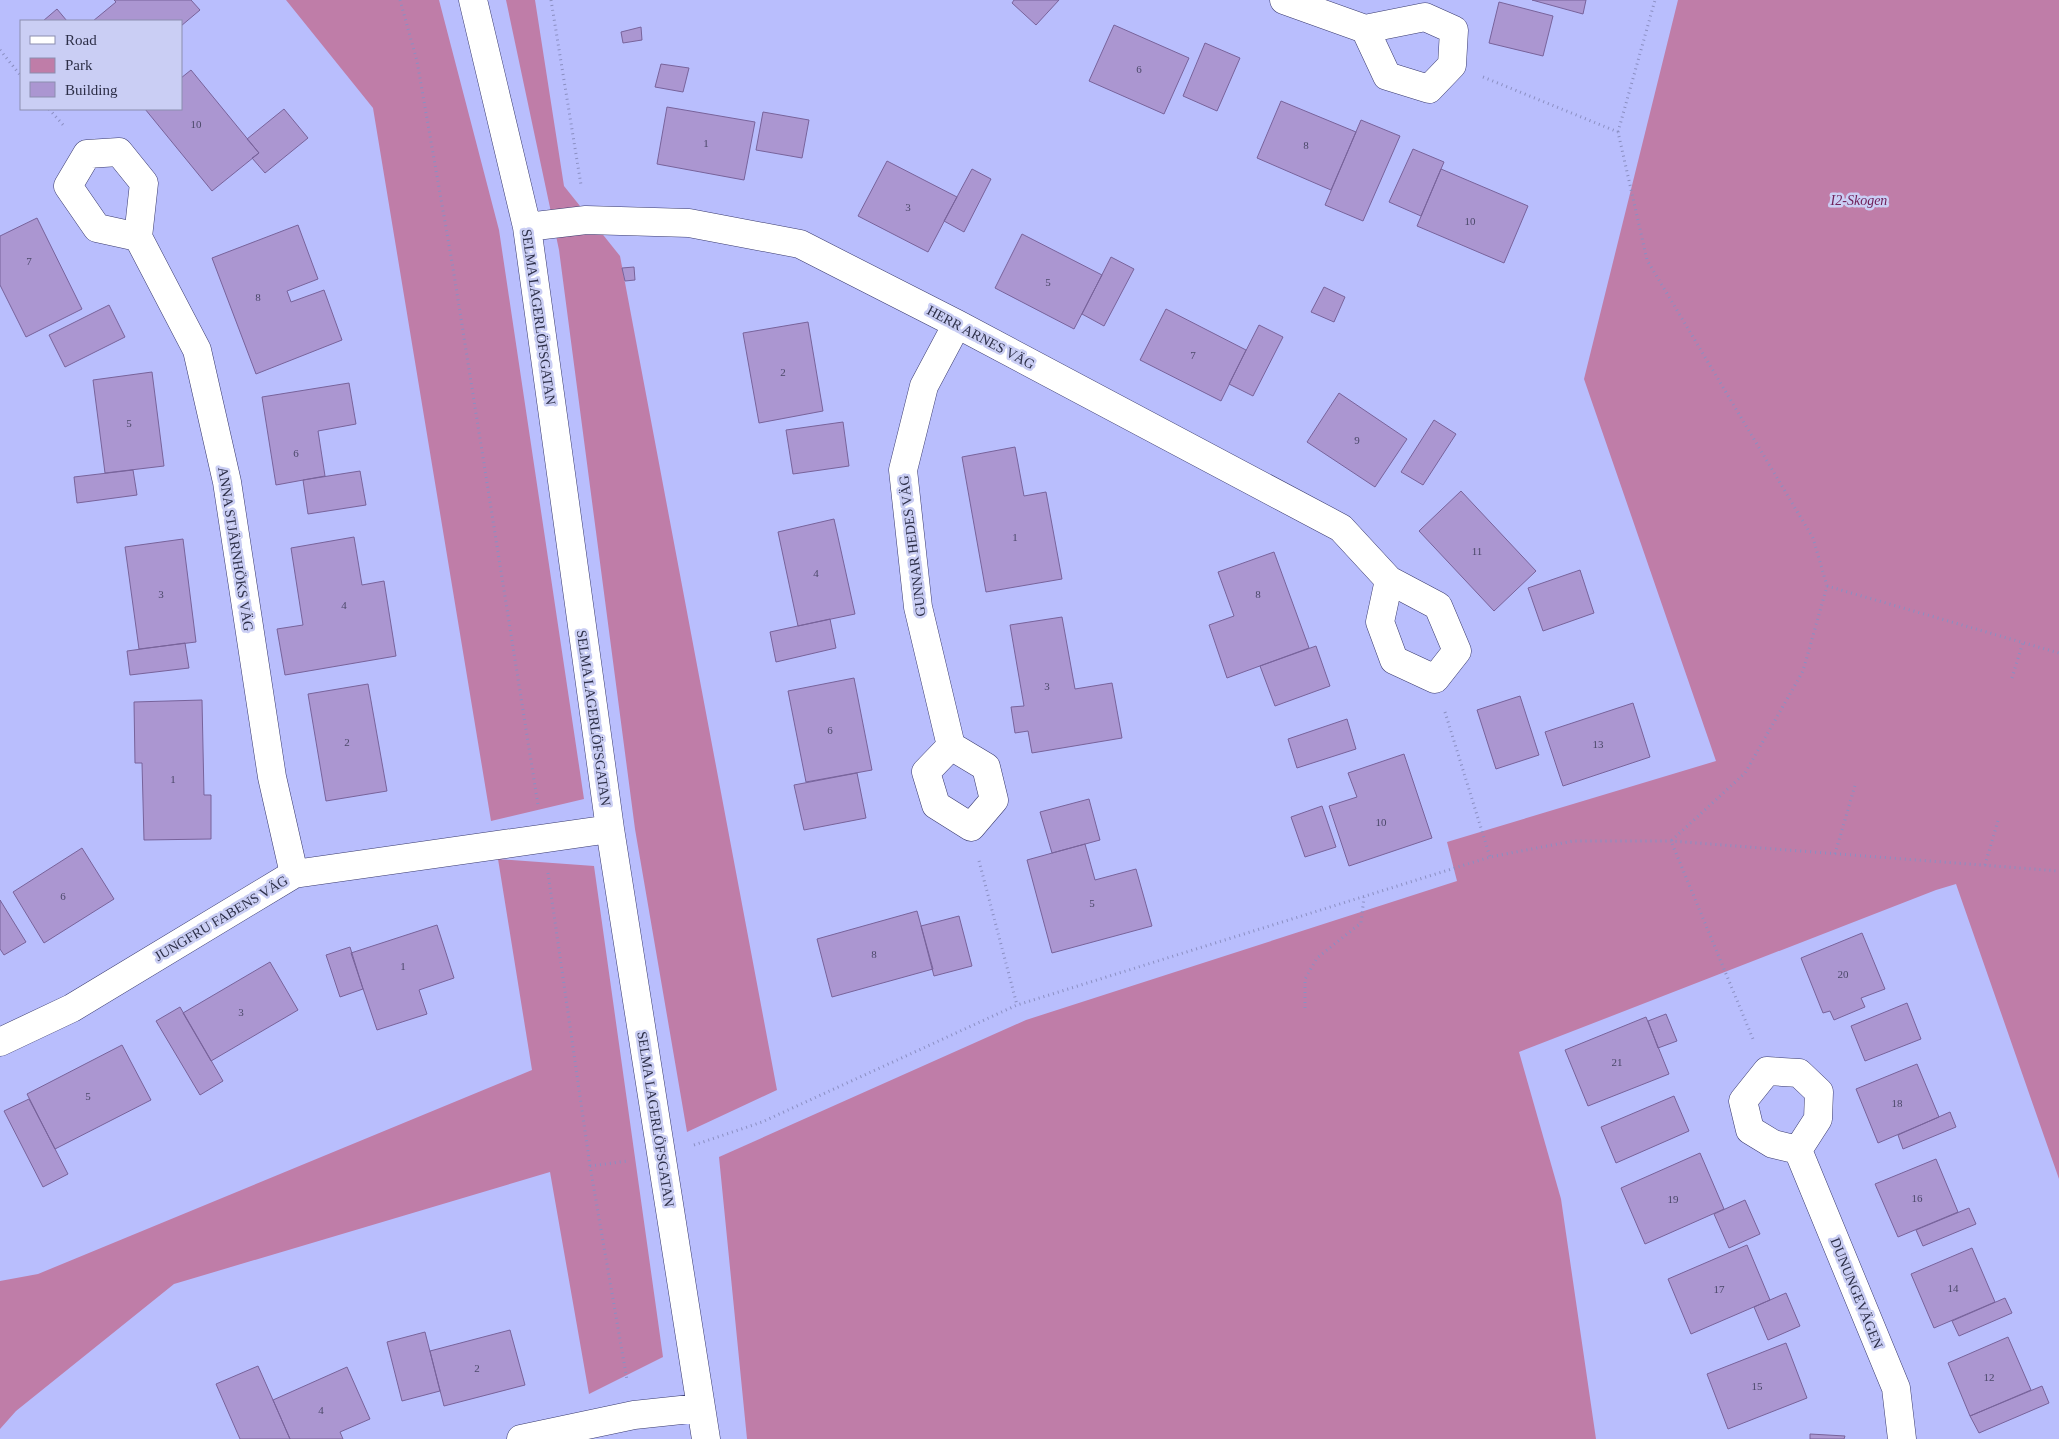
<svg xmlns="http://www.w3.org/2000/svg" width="2059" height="1439" font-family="'Times New Roman',serif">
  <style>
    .green { fill: #bf7da8 }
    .building { fill: #ab96d1; stroke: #78639b }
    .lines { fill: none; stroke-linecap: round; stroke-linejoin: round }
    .minor-casing { stroke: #393a6e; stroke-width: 29 }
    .path { stroke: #8b8fc2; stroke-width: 3; stroke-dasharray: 1 4; stroke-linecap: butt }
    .minor { stroke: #fff; stroke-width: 28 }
    .labels { text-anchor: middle; stroke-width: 5; stroke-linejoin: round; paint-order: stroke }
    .number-label { font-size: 11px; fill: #4c496a }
    .park-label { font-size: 14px; font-style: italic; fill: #70215a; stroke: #cacef4 }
    .street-label { font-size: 14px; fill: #2d2f48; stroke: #cacef4 }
  </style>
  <rect width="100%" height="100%" fill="#b9befd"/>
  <path class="green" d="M286 0H439L499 230 584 799 491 821 373 108Z
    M506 0H535L564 186 620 256 777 1090 687 1132 635 829 559 250Z
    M1678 0H2059V1179L1956 884 1936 890 1519 1052 1561 1199 1596 1439H747L719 1157 1026 1020 1457 881 1447 842 1716 761 1584 379Z
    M498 859 594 866 663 1357 589 1394 550 1172 174 1284 16 1411 0 1429V1281L38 1274 532 1070Z"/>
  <path class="building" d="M114 0H191L200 10 181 26V21H93L116 2Z
    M1014 0H1059L1036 25 1012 3Z
    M1532 0H1586L1583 14Z
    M1499 2 1553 16 1543 56 1489 43Z
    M57 9 67 21H43Z
    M1114 25 1189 58 1164 114 1089 81Z
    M641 27 642 40 623 43 621 32Z
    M1205 43 1240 58 1217 111 1183 96Z
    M661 64 689 68 683 92 655 87Z
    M191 70 259 153 212 191 145 109H181V78Z
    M1281 101 1356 132 1331 190 1257 158Z
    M667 107 755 122 744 180 657 164Z
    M284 109 308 138 265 173 252 158 259 153 247 139Z
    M763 112 809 120 802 158 756 150Z
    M1361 120 1400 136 1363 221 1325 205Z
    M1413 149 1444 162 1421 216 1389 202Z
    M887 161 957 197 928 252 858 216Z
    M972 169 991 179 964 232 944 221Z
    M1441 169 1528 206 1504 263 1417 226Z
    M37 218 82 309 26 337 0 285V236Z
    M298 225 318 279 287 291 291 302 324 290 342 340 256 374 212 258Z
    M1022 234 1102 275 1074 329 995 288Z
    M1111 257 1134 269 1104 326 1082 314Z
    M634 267 635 280 625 281 622 268Z
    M1324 287 1345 297 1334 322 1311 312Z
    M109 305 125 337 65 367 49 335Z
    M1166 309 1246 350 1221 401 1140 360Z
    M808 322 823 411 759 423 743 333Z
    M1259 325 1283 337 1253 396 1229 384Z
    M152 372 164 466 105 473 93 380Z
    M349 383 356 424 318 431 325 476 276 485 262 397Z
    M1339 393 1407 439 1375 487 1307 442Z
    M1434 420 1456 434 1423 485 1401 472Z
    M843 422 849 466 793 474 786 430Z
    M1015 447 1024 496 1046 492 1062 579 986 592 962 457Z
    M133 470 137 495 77 503 74 477Z
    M360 471 366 505 308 514 303 480Z
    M1461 491 1536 571 1494 611 1419 531Z
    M834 519 855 614 798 626 778 532Z
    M354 537 362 585 384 581 396 656 285 675 277 629 303 625 291 548Z
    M183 539 196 642 139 649 125 547Z
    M1274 552 1309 648 1227 678 1209 625 1234 616 1218 572Z
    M1580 570 1594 613 1543 631 1528 588Z
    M1062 617 1075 689 1112 683 1122 738 1032 753 1028 731 1015 733 1011 707 1024 706 1010 625Z
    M830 619 836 648 776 662 770 632Z
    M185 643 189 668 130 675 127 651Z
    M1316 646 1330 686 1275 706 1260 666Z
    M854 678 872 770 806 782 788 691Z
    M368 684 387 791 326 801 308 694Z
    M1520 696 1539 755 1496 769 1477 710Z
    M202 700 204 795H211V839L144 840 142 763H135L134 702Z
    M1633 703 1650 757 1563 786 1545 732Z
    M1347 719 1356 749 1297 768 1288 739Z
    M1404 754 1432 838 1349 866 1329 806 1357 797 1348 773Z
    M857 773 866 818 804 830 794 785Z
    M1089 799 1100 840 1052 853 1040 812Z
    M1322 806 1336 847 1305 857 1291 817Z
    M1085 844 1095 880 1136 869 1152 926 1052 953 1027 860Z
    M82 848 114 899 44 943 13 892Z
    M0 900 26 942 4 955 0 949Z
    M917 911 933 969 832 997 817 939Z
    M959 916 972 966 934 976 921 926Z
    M437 925 454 978 419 990 427 1014 377 1030 351 953Z
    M1862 933 1885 989 1861 998 1865 1007 1834 1020 1830 1011 1823 1013 1801 958Z
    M350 947 363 989 340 997 326 955Z
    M270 962 298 1010 211 1061 183 1013Z
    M1907 1003 1921 1039 1865 1061 1851 1026Z
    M180 1007 223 1081 200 1095 156 1021Z
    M1666 1014 1677 1041 1658 1048 1648 1021Z
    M1646 1017 1669 1074 1588 1106 1565 1050Z
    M122 1045 151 1100 55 1149 27 1094Z
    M1917 1064 1939 1117 1878 1143 1856 1089Z
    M1674 1096 1689 1131 1616 1163 1601 1127Z
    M29 1099 68 1174 43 1187 4 1111Z
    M1950 1112 1956 1127 1903 1149 1898 1135Z
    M1700 1153 1724 1209 1645 1244 1621 1188Z
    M1936 1159 1958 1212 1898 1237 1875 1184Z
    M1745 1200 1760 1234 1729 1248 1714 1214Z
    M1969 1208 1976 1224 1923 1246 1916 1230Z
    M1747 1245 1770 1300 1691 1334 1668 1279Z
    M1972 1248 1995 1302 1934 1328 1911 1274Z
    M1786 1293 1800 1326 1768 1340 1754 1307Z
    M2005 1298 2012 1313 1959 1336 1952 1321Z
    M510 1330 525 1385 444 1406 430 1351Z
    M425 1332 440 1391 402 1401 387 1342Z
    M2008 1337 2031 1390 1970 1416 1948 1363Z
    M1786 1343 1807 1398 1728 1429 1707 1374Z
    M258 1366 273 1400 290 1439H240L216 1384Z
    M347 1367 370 1419 340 1432 343 1439H290L273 1400Z
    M2042 1386 2049 1403 1979 1433 1970 1416Z
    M1810 1434 1845 1436 1844 1439H1810Z"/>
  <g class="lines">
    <defs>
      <path id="minor" d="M473 0 527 227 610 829 706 1439
        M1284 0 1365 29 1425 17 1454 30 1452 65 1429 89 1387 76 1365 29
        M527 227 586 220 689 223 800 244 957 324 1341 528 1389 580 1438 606 1457 651 1435 679 1394 660 1380 622 1389 580
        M138 237 97 228 68 186 87 154 119 152 144 183 138 237 197 350 227 482 272 777 294 874
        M951 746 926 772 936 805 971 827 994 800 986 767 951 746 918 607 903 470 924 386 957 324
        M0 1042 72 1008 294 874 610 829
        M1767 1071 1799 1073 1819 1092 1818 1119 1798 1150 1773 1144 1750 1130 1743 1101Z
        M1798 1150 1896 1388 1902 1439
        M521 1439 634 1415 700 1408"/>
    </defs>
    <use href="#minor" class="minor-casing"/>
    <path class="path" d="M400 0 417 61 453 268 538 805
      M551 0 581 185
      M0 50 21 76
      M1483 77 1618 132 1647 260 1813 538 1827 586 1803 671 1745 773 1671 841 1753 1039
      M49 109 65 127
      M1618 132 1655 0
      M1827 586 2059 653
      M2012 678 2023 642
      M1445 712 1490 857
      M1835 854 1856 782
      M979 861 1017 1005
      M1985 865 1999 817
      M548 873 590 1166 627 1380
      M1305 1008V979L1317 958 1361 923 1364 897
      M694 1145 762 1122 1017 1005 1490 857 1573 841H1671L2059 871
      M590 1166 628 1161"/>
    <use href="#minor" class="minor"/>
  </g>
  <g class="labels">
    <g class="number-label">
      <text x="1139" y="73">6</text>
      <text x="196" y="128">10</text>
      <text x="706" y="147">1</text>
      <text x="1306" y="149">8</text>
      <text x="908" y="211">3</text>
      <text x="1470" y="225">10</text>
      <text x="29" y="265">7</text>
      <text x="1048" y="286">5</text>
      <text x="258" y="301">8</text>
      <text x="1193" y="359">7</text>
      <text x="783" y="376">2</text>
      <text x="129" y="427">5</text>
      <text x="1357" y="444">9</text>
      <text x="296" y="457">6</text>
      <text x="1015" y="541">1</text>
      <text x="1477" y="555">11</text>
      <text x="816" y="577">4</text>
      <text x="161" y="598">3</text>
      <text x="1258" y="598">8</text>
      <text x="344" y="609">4</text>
      <text x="1047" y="690">3</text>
      <text x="830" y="734">6</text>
      <text x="347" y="746">2</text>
      <text x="1598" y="748">13</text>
      <text x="173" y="783">1</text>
      <text x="1381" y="826">10</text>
      <text x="63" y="900">6</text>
      <text x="1092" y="907">5</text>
      <text x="874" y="958">8</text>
      <text x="403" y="970">1</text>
      <text x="1843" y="978">20</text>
      <text x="241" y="1016">3</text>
      <text x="1617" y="1066">21</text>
      <text x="88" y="1100">5</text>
      <text x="1897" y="1107">18</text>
      <text x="1917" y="1202">16</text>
      <text x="1673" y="1203">19</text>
      <text x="1953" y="1292">14</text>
      <text x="1719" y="1293">17</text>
      <text x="477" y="1372">2</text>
      <text x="1989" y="1381">12</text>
      <text x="1757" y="1390">15</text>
      <text x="321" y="1414">4</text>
    </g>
    <g class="park-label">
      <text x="1859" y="205">I2-Skogen</text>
    </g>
    <g class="street-label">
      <text transform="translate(539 317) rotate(82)" y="5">SELMA LAGERLÖFSGATAN</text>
      <text transform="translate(981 337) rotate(28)" y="5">HERR ARNES VÄG</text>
      <text transform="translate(912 546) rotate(-97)" y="5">GUNNAR HEDES VÄG</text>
      <text transform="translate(236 549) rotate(81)" y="5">ANNA STJÄRNHÖKS VÄG</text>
      <text transform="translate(594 718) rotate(82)" y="5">SELMA LAGERLÖFSGATAN</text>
      <text transform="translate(221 918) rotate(-31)" y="5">JUNGFRU FABENS VÄG</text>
      <text transform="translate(656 1119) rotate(81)" y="5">SELMA LAGERLÖFSGATAN</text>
      <text transform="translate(1857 1293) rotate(68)" y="5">DUNUNGEVÄGEN</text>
    </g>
  </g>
  <rect x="20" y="20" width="162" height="90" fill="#cacef4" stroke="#8b8eaf"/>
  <rect x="30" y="36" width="25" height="8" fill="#ffffff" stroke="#8b8eaf"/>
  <text x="65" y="45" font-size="15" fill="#2d2f48">Road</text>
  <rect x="30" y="58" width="25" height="15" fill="#bf7da8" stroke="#8b8eaf"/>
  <text x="65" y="70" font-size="15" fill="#2d2f48">Park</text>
  <rect x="30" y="82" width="25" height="15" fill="#ab96d1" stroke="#8b8eaf"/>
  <text x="65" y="95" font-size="15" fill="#2d2f48">Building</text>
</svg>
